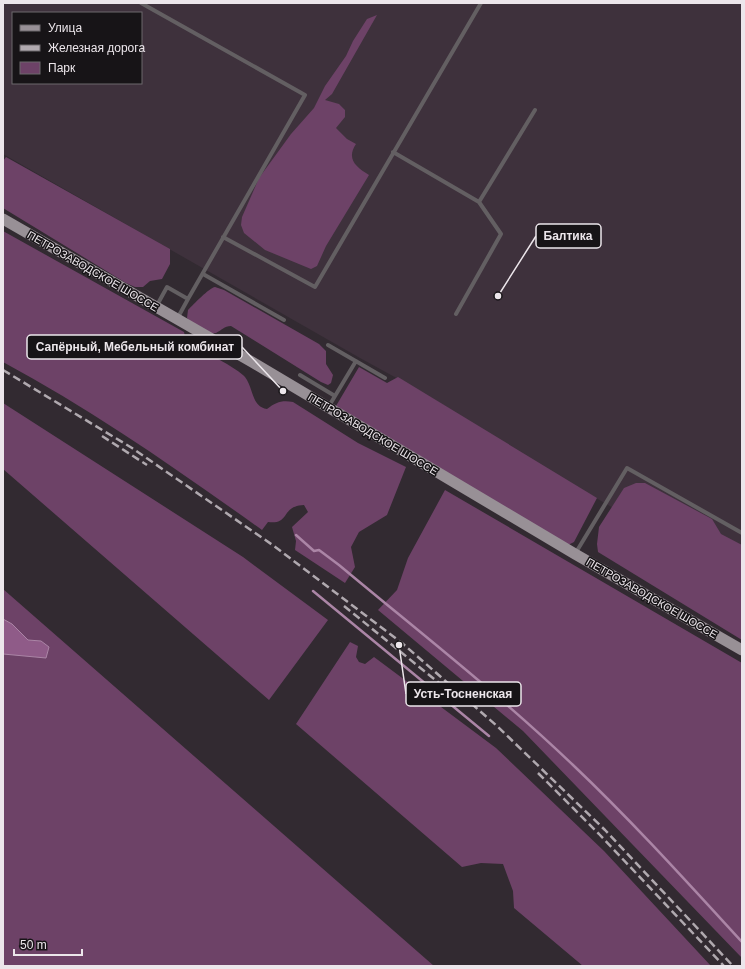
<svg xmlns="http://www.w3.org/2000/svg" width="745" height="969" font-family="Helvetica,sans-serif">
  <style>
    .built { fill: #3e313c; fill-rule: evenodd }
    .green { fill: #6d4267 }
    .water { fill: #8f5b88; stroke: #ab85a6 }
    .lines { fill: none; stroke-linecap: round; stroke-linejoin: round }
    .stream { stroke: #ab85a6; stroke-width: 2.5 }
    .service { stroke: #635f62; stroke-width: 4 }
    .primary { stroke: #989096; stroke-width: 11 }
    .rail { stroke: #b0a9af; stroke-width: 2.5; stroke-dasharray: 8 4; stroke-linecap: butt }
    .labels { text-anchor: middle; stroke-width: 3; stroke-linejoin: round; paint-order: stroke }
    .street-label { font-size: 11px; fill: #ece6eb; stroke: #171417 }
    .leader { fill: none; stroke: #ece6eb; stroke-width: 1.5 }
    .callout-dot { fill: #ece6eb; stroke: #171417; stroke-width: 1.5 }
    .callout { fill: #171417; stroke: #ece6eb; stroke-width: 1.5 }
    .callout-label { font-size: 12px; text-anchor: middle; font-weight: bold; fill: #ece6eb }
  </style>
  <rect width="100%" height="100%" fill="#322a31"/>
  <path class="built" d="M3 3H742V582L556 475 422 392 360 358 3 154ZM13 13H141V83H13Z"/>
  <path class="green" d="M377 15 332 94 325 100 339 104 345 110V117L336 128 347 139 356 144C346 159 356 167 369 175L326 246 317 266 311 269 265 250 244 233 241 225 242 217 259 178 291 134 314 108 325 86 346 56 353 41 367 19Z
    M6 157 170 249V264L162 279 150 281 143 287H135L126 283 3 208V161Z
    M3 231 184 332 186 341C197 347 240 370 245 377 254 389 251 406 267 409 276 402 282 400 293 402L358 443 406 467 387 515 359 532 351 547 355 567 345 583 295 550 296 541 292 527 308 512 304 505C280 506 291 525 268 522L262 530C178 470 94 411 3 362Z
    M215 287 224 290 319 344 326 351V364L333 375 331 383 328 385 321 382 231 326C224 326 222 330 216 333 206 336 193 324 187 318L188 310C194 304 209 288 215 287Z
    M359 367 387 383 398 377 597 498 574 542 568 545 336 406Z
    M3 403 243 557 328 620 269 700 3 469Z
    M636 483H645L712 519 721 534 742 545V640L598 552 597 544 599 527 624 488Z
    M445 490 742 663V958L523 731 378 610 397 590 408 558Z
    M3 589 434 966H3Z
    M350 642 358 646 356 657 359 662 365 664 374 657 496 748 604 851 711 966H583L514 908 513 891 503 864 481 863 462 867 296 724Z"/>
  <path class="water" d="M3 619 12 624 28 640 41 641 49 647 46 658 3 654Z"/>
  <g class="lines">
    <path class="stream" d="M296 535 314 551 319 550 339 565C418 631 499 694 573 765 632 821 687 882 742 942
      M313 591 489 736"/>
    <path class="service" d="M141 3 305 95 188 299
      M393 152 479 202 535 110
      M223 237 315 287 481 3
      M203 274 284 320
      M156 307 167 287 188 299 177 319
      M456 314 501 234 479 202
      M328 345 385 378
      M300 375 335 396
      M329 406 356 361
      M575 554 627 468 742 533"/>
    <path class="primary" d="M3 219 252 362 575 554 742 650"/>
    <path class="rail" d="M3 370 132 448 274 546 402 643 497 726 605 830 733 966
      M102 436 147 465
      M344 606 444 687
      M538 773 599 834 724 966"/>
  </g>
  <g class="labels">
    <g class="street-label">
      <text transform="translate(93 271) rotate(30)" y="4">ПЕТРОЗАВОДСКОЕ ШОССЕ</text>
      <text transform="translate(373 434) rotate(31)" y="4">ПЕТРОЗАВОДСКОЕ ШОССЕ</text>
      <text transform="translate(652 598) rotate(30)" y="4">ПЕТРОЗАВОДСКОЕ ШОССЕ</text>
    </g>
  </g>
  <path class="leader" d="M498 296L536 236M283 391L242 347M399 645L406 694"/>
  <g class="callout-dot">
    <circle cx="498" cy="296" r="4"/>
    <circle cx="283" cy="391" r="4"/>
    <circle cx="399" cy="645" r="4"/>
  </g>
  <g class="callout">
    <rect x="536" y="224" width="65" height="24" rx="4"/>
    <rect x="27" y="335" width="215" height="24" rx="4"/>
    <rect x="406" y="682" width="115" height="24" rx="4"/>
  </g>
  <g class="callout-label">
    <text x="568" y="240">Балтика</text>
    <text x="135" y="351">Сапёрный, Мебельный комбинат</text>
    <text x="463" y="698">Усть-Тосненская</text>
  </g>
  <rect width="745" height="969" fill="none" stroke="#ece6eb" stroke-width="8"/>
  <rect x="12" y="12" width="130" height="72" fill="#171417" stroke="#6c686c"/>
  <rect x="20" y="25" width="20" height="6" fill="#989096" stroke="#6c686c"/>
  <text x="48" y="32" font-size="12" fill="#ece6eb">Улица</text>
  <rect x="20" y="45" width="20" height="6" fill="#b0a9af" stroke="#6c686c"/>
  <text x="48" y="52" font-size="12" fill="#ece6eb">Железная дорога</text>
  <rect x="20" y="62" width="20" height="12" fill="#6d4267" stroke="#6c686c"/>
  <text x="48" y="72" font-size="12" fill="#ece6eb">Парк</text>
  <path d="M14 949v6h68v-6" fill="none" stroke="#ece6eb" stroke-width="2"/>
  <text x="20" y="949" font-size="12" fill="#ece6eb" stroke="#171417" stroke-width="3" paint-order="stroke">50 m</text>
</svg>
